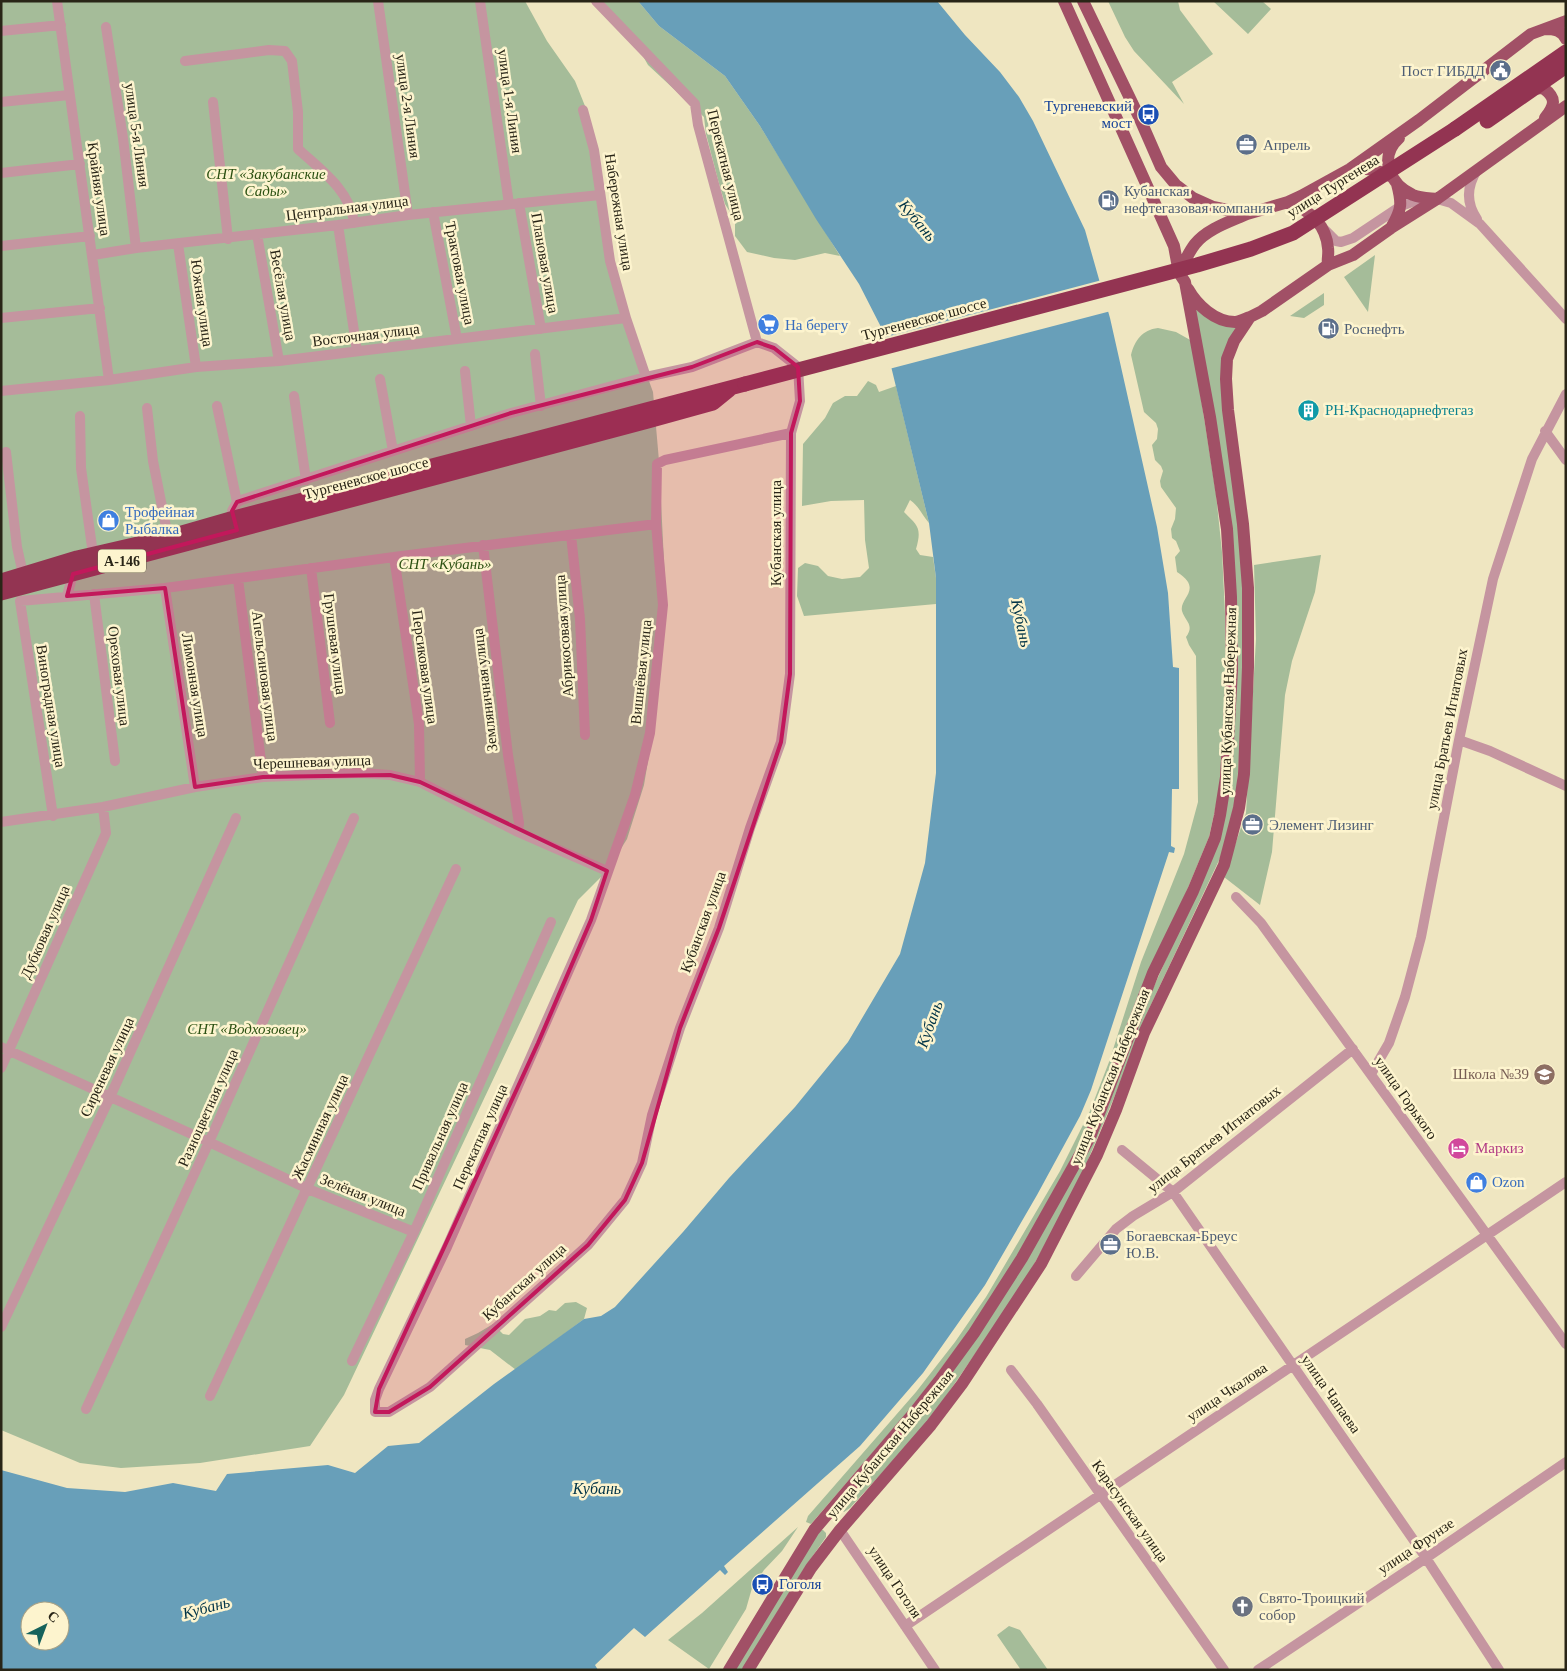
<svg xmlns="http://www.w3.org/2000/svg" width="1567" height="1671" font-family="Georgia,serif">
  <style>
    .green { fill: #a5bc99 }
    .water { fill: #689fb9; fill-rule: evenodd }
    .pier { fill: #efe6c1 }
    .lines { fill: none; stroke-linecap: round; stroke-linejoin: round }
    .minor { stroke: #c595a0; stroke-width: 10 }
    .major { stroke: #a15066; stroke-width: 12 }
    .highway { stroke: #933452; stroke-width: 15 }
    .highway-bridge { stroke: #933452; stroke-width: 15 }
    .marked { fill: #c2185b; fill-opacity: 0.2; stroke: #c2185b; stroke-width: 4; stroke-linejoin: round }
    .labels { text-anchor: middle; stroke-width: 5; stroke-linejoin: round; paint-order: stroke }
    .shield { fill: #fdf4ce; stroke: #69634e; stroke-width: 1 }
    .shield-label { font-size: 14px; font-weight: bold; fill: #292517 }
    .service-label { font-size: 15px; fill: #4e5e75; stroke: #fdf4ce; text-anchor: start }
    .street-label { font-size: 15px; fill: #292517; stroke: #fdf4ce }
    .transit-label { font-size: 15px; fill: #164399; stroke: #fdf4ce; text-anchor: end }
    .park-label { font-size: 15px; font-style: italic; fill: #2c5112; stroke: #fdf4ce }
    .shop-label { font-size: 15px; fill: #366cbe; stroke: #fdf4ce; text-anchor: start }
    .culture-label { font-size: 15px; fill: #0d838f; stroke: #fdf4ce; text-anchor: start }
    .education-label { font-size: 15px; fill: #785e54; stroke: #fdf4ce; text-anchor: end }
    .hotel-label { font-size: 15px; fill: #b23c85; stroke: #fdf4ce; text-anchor: start }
    .worship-label { font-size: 15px; fill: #5b616d; stroke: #fdf4ce; text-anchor: start }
    .water-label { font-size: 16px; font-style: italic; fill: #013447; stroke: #fdf4ce }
  </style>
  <rect width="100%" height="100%" fill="#efe6c1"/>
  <path class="green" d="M1 1H525L547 41 575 81 585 106 613 260 626 318 653 392 659 461 666 602 652 737 644 785 627 839 607 871 578 900 344 1395 310 1446 200 1463 121 1468 80 1463 1 1430Z
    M602 1H638L659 26 725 76 760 126 840 256 825 253 795 260 774 258 747 252 735 236V220L725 204 718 180 706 134 704 117 648 65 635 42Z
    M1108 1H1178L1180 10 1213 54 1172 82 1184 104 1134 51 1125 37Z
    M1213 1H1262L1271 9 1248 34Z
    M1375 255 1368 312 1344 277Z
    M1324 293V305L1304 318 1290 316Z
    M1195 308 1240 326 1226 346 1242 580 1243 656 1241 734 1236 798 1221 856 1147 1013 1121 1081 1075 1191 1023 1284 929 1421 850 1508 844 1512 839 1508 889 1448 1051 1217 1214 852 1234 717 1215 420Z
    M1158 328 1176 332 1192 341 1216 494 1222 552 1225 613 1226 671 1220 787 1209 837 1087 1131 1011 1267 970 1330 912 1407 811 1524 806 1522 808 1516 916 1392 955 1342 986 1297 1060 1171 1090 1111 1109 1062 1141 962 1184 854 1198 802 1196 656 1189 645 1186 637C1195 625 1185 621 1182 611 1179 598 1204 589 1177 572L1175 557 1180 551 1176 541 1172 538 1171 529 1175 519 1176 508 1161 487 1160 481 1163 471 1161 466 1155 460 1152 445 1157 439 1158 429 1156 423 1144 412 1131 355C1135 340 1142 330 1158 328Z
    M868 381 876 385 879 392 896 386 929 523C922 515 919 506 910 500L904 512C918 526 922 528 916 549L920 555 933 557 936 578V604L804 616 797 596 798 568 805 563 818 566 828 576 842 579 860 577 869 568 865 540 864 500 831 501 802 506 803 444 825 418 833 403 845 396H857Z
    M1321 555 1315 592 1292 661 1285 695 1272 852 1260 905 1224 877 1246 813 1256 639 1254 565Z
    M576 1302 587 1308 584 1319 516 1370 490 1350 465 1345V1339L478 1333 493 1324 503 1334 509 1335 525 1319 540 1316 549 1310 556 1311 565 1303Z
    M798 1527 782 1551 764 1570 752 1588 746 1609 709 1669 668 1640 702 1613Z
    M820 1530H823L826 1533V1537L805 1567 742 1670H734Z
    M1009 1626 1020 1630 1048 1670H1021L997 1635Z"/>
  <path class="water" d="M638 1H937L965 35 1000 72 1019 97 1033 121 1085 230 1110 318 1157 527 1168 593 1173 667 1179 668V789H1172L1171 846 1175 848 1174 853 1169 852 1091 1090 1080 1116 1037 1195 985 1285 923 1373 860 1446 724 1566 728 1572 725 1575 720 1570 645 1637 634 1628 595 1665 598 1670H1V1470L67 1488 125 1492 173 1483 216 1491 227 1474 328 1465 355 1473 388 1446 419 1443 494 1384 584 1319 601 1316 615 1307 683 1232 729 1178 795 1107 848 1042 900 954 925 863 936 773V578L929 523 882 329 859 284 816 219 760 126 725 76 659 26ZM30 1611H60V1641H30Z"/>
  <path class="pier" d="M1102 280 1111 311 889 369 882 338Z"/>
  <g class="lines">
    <path class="minor" d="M57 1 109 380
      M378 1 408 215
      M480 1 509 204
      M596 1 695 104 698 125 757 342
      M106 27 123 138 136 248
      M1 31 61 25
      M185 61 269 50 285 51 292 61 298 112V149C320 169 351 191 354 223
      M1 102 69 95
      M213 102 228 239
      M583 110 594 150 610 261 626 318 646 377
      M1477 170C1467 186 1466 203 1477 219
      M1 173 80 164
      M519 203 541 329
      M433 212 457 339
      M338 225 357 351
      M1325 230 1336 241 1341 242 1353 238 1401 206 1412 202 1437 199 1451 203 1480 224 1566 319
      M257 234 279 361
      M178 244 196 367
      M1 246 90 236
      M93 255 136 248 338 225 408 215 600 195
      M1 318 100 308
      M757 342 774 348 798 367 800 401 791 433 790 674 781 742 750 828 719 928 680 1028 652 1115 642 1163 625 1200 588 1245 430 1387 389 1412H375V1400L379 1389 447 1247 591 920 635 795 650 733 663 605 656 524 657 464 665 460 791 433
      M535 354 541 406
      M465 371 471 426
      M380 379 393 451
      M1 391 109 380 196 367 279 361 626 318
      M294 396 306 480
      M217 406 237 502
      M147 408 153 461 168 537
      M80 416 81 468 93 554
      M1545 431 1566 460
      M6 452 17 547 23 574
      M234 518 232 511 237 502 241 500 511 413 646 377 692 367 757 342
      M571 535 580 619 585 735
      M483 545 508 755 519 823 518 832
      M394 557 419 724 420 782
      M311 568 330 723
      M238 579 263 777
      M165 588 195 787
      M94 594 115 761
      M67 596 73 574
      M1459 740 1490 751 1566 786
      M53 816 20 601 165 588 394 557 656 524
      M1 822 103 807 195 787 263 777 361 773 390 775 420 782 518 832 607 871
      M1236 897 1261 923 1566 1344
      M1 1047 209 1142 308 1189 414 1232
      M1 1068 106 833 103 807
      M1371 1074 1389 1043 1405 997 1421 937 1459 740 1493 579 1532 459 1566 394
      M1122 1150 1173 1192 1426 1558 1499 1670
      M1076 1276 1116 1229 1133 1216 1173 1192 1353 1049
      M1 1327 110 1097 236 818
      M352 1361 414 1232 551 922
      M1011 1370 1037 1404 1224 1670
      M210 1396 456 869
      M86 1409 209 1142 354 818
      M840 1530 935 1670
      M905 1626 1566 1182
      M1258 1670 1426 1558 1566 1462"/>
    <path class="major" d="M1083 1 1140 119 1161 167 1176 185 1193 198 1213 207 1247 214 1288 202 1301 196 1350 169 1419 120 1531 34 1566 21
      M1545 29C1554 29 1562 30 1566 39
      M1531 89 1543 88C1557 98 1555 105 1545 118
      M1399 138C1378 157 1390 185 1413 195 1421 198 1429 198 1437 199
      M1350 169C1367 168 1377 169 1392 177
      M1288 202C1309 210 1326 224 1328 248 1329 254 1327 259 1328 265
      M1392 226C1402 209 1402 203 1397 184
      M1179 273C1184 263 1188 253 1195 244 1207 229 1229 222 1247 214
      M1188 289C1197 305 1215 322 1235 322 1240 322 1246 318 1250 317
      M729 1670 814 1530 914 1413 939 1381 974 1333 1022 1258 1090 1137 1153 973 1193 891 1215 838 1220 815 1226 777 1232 670 1231 597 1227 529 1210 417 1185 282 1179 273 1174 246 1064 1
      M748 1670 811 1568 840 1530 931 1425 962 1384 1041 1264 1097 1155 1116 1110 1144 1033 1224 865 1239 808 1244 774 1248 667V588L1243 524 1228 410 1226 379 1227 359 1234 341 1250 317 1262 311 1328 265 1353 255 1391 228 1437 199 1566 106"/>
    <path class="highway" d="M1487 121 1566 66
      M1455 129 1566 52
      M1 581 77 558 168 537 234 518 745 384
      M1 593 648 421 713 403 729 390"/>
    <path class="highway-bridge" d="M745 384 1197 265 1251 249 1293 233 1455 129"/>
  </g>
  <path class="marked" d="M757 342 774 348 798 367 800 401 791 433 790 674 781 742 719 928 680 1028 642 1163 625 1200 588 1245 430 1387 389 1412H375L379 1389 538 1043 591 920 607 871 420 782 390 775 263 777 195 787 165 588 67 596 73 574 237 530 232 511 237 502 511 413 692 367Z"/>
  <defs>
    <symbol id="civic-disc" viewBox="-11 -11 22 22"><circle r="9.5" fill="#5c6f8a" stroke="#fdf4ce"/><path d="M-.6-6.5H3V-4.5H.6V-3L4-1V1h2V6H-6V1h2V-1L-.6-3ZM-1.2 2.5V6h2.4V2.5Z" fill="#fff"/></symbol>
    <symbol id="bus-disc" viewBox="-11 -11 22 22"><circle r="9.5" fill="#1a4fb4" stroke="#fdf4ce"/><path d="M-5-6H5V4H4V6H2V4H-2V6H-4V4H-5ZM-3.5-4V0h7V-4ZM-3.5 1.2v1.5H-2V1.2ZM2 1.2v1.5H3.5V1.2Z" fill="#fff"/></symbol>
    <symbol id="office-disc" viewBox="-11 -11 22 22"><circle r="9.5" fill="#5c6f8a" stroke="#fdf4ce"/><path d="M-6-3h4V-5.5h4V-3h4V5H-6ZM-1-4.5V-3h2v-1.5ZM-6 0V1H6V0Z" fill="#fff"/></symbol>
    <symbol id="fuel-disc" viewBox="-11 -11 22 22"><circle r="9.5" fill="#5c6f8a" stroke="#fdf4ce"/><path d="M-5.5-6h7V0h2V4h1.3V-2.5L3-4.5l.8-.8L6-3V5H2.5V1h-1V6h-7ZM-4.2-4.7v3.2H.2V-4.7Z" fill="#fff"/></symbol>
    <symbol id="supermarket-disc" viewBox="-11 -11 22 22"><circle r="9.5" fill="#3f7fe0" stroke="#fdf4ce"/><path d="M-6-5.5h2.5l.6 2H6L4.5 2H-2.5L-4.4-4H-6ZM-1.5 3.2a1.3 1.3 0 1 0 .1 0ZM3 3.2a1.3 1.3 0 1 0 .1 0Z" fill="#fff"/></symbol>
    <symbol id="building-disc" viewBox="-11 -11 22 22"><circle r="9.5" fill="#0f9aa8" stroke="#fdf4ce"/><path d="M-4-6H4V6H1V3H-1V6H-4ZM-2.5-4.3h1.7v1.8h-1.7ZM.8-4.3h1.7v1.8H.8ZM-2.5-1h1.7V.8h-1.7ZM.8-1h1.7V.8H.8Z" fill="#fff"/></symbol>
    <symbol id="shop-disc" viewBox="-11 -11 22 22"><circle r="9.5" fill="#3f7fe0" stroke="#fdf4ce"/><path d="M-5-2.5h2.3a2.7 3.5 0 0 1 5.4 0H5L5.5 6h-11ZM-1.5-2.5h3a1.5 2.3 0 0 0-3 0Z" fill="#fff"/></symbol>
    <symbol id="school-disc" viewBox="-11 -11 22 22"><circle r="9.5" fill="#8d6e63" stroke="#fdf4ce"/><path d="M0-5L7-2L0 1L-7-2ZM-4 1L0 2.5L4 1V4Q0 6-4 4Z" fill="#fff"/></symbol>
    <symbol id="hotel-disc" viewBox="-11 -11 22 22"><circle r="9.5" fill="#d1479c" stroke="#fdf4ce"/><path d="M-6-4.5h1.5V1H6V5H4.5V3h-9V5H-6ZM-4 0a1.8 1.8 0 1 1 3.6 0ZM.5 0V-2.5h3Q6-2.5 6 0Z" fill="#fff"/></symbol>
    <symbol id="church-disc" viewBox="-11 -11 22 22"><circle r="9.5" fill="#6b7280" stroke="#fdf4ce"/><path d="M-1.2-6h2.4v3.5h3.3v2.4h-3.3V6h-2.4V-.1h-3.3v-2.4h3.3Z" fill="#fff"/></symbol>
  </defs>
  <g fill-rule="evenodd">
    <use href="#civic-disc" x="1488" y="58" width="25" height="25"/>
    <use href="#bus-disc" x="1136" y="102" width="25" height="25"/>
    <use href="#office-disc" x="1234" y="132" width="25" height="25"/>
    <use href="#fuel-disc" x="1096" y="188" width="25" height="25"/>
    <use href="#supermarket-disc" x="756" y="312" width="25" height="25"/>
    <use href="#fuel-disc" x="1316" y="316" width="25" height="25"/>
    <use href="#building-disc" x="1296" y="398" width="25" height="25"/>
    <use href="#shop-disc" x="96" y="508" width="25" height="25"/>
    <use href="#office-disc" x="1240" y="812" width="25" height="25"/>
    <use href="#school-disc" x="1532" y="1062" width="25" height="25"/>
    <use href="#hotel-disc" x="1446" y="1136" width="25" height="25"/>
    <use href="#shop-disc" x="1464" y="1170" width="25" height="25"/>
    <use href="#office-disc" x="1098" y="1232" width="25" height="25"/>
    <use href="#bus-disc" x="750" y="1572" width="25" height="25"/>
    <use href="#church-disc" x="1230" y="1594" width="25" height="25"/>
  </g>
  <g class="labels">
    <rect class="shield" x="98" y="549.5" width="48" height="23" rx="4"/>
    <g class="shield-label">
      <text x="122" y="566">А-146</text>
    </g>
    <g class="service-label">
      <text x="1485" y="76" text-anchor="end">Пост ГИБДД</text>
      <text x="1263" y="150">Апрель</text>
      <text x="1124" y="196">Кубанская<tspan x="1124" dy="17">нефтегазовая компания</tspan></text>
      <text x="1344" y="334">Роснефть</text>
      <text x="1269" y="830">Элемент Лизинг</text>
      <text x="1126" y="1241">Богаевская-Бреус<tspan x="1126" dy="17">Ю.В.</tspan></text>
    </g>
    <g class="street-label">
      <text transform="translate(510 101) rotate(82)" y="5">улица 1-я Линия</text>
      <text transform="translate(408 106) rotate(82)" y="5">улица 2-я Линия</text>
      <text transform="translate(137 135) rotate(82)" y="5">улица 5-я Линия</text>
      <text transform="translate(726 165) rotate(76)" y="5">Перекатная улица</text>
      <text transform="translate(1333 186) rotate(-32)" y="5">улица Тургенева</text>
      <text transform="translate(99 189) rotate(82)" y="5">Крайняя улица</text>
      <text transform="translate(347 208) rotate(-7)" y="5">Центральная улица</text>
      <text transform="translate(619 212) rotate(81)" y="5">Набережная улица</text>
      <text transform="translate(545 263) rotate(80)" y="5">Плановая улица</text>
      <text transform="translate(460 273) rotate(79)" y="5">Трактовая улица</text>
      <text transform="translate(283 295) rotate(80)" y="5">Весёлая улица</text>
      <text transform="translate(202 303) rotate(82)" y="5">Южная улица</text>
      <text transform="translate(924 319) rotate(-15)" y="5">Тургеневское шоссе</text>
      <text transform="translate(366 335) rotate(-7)" y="5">Восточная улица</text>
      <text transform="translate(366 478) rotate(-15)" y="5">Тургеневское шоссе</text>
      <text transform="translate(776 533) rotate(-90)" y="5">Кубанская улица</text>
      <text transform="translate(564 636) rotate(-94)" y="5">Абрикосовая улица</text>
      <text transform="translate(335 644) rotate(83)" y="5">Грушевая улица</text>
      <text transform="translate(425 667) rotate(82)" y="5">Персиковая улица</text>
      <text transform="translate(641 672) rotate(-84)" y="5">Вишнёвая улица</text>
      <text transform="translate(119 676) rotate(83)" y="5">Ореховая улица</text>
      <text transform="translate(265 676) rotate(83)" y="5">Апельсиновая улица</text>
      <text transform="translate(195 685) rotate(81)" y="5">Лимонная улица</text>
      <text transform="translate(485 690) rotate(-97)" y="5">Земляничная улица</text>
      <text transform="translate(1228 701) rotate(-88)" y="5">улица Кубанская Набережная</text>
      <text transform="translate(51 706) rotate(81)" y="5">Виноградная улица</text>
      <text transform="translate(1447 729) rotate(-79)" y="5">улица Братьев Игнатовых</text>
      <text transform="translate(312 762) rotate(-2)" y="5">Черешневая улица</text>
      <text transform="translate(703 922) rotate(-70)" y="5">Кубанская улица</text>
      <text transform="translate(45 932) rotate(-66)" y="5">Дубковая улица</text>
      <text transform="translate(107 1067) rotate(-65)" y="5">Сиреневая улица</text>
      <text transform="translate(1110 1077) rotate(-68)" y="5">улица Кубанская Набережная</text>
      <text transform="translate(1406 1098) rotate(55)" y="5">улица Горького</text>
      <text transform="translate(208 1108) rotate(-66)" y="5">Разноцветная улица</text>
      <text transform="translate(320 1127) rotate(-65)" y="5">Жасминная улица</text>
      <text transform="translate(440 1136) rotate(-66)" y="5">Привальная улица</text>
      <text transform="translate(480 1137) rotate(-66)" y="5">Перекатная улица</text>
      <text transform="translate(1214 1139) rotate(-38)" y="5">улица Братьев Игнатовых</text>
      <text transform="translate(363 1195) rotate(22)" y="5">Зелёная улица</text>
      <text transform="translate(524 1282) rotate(-42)" y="5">Кубанская улица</text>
      <text transform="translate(1227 1392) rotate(-34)" y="5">улица Чкалова</text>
      <text transform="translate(1331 1394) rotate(55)" y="5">улица Чапаева</text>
      <text transform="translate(890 1444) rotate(-50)" y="5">улица Кубанская Набережная</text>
      <text transform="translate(1130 1511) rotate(55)" y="5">Карасунская улица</text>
      <text transform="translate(1416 1546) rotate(-34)" y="5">улица Фрунзе</text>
      <text transform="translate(895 1582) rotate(56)" y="5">улица Гоголя</text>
    </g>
    <g class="transit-label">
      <text x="1132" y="111">Тургеневский<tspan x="1132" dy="17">мост</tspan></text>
      <text x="779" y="1589" text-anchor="start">Гоголя</text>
    </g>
    <g class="park-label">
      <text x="266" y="179">СНТ «Закубанские<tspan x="266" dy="17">Сады»</tspan></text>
      <text x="445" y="569">СНТ «Кубань»</text>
      <text x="247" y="1034">СНТ «Водхозовец»</text>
    </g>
    <g class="shop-label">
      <text x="785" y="330">На берегу</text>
      <text x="125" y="517">Трофейная<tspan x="125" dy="17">Рыбалка</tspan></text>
      <text x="1492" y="1187">Ozon</text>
    </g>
    <g class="culture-label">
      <text x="1325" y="415">РН-Краснодарнефтегаз</text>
    </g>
    <g class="education-label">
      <text x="1529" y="1079">Школа №39</text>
    </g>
    <g class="hotel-label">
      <text x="1475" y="1153">Маркиз</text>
    </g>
    <g class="worship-label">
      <text x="1259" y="1603">Свято-Троицкий<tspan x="1259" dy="17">собор</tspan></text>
    </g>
    <g class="water-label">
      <text transform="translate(918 220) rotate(50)" y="6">Кубань</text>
      <text transform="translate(1022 623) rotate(78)" y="6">Кубань</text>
      <text transform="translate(929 1024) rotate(-70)" y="6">Кубань</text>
      <text x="597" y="1494">Кубань</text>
      <text transform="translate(206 1607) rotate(-15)" y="6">Кубань</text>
    </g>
  </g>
  <rect width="1567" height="1671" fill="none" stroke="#292517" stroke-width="5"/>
  <g transform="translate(45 1626) rotate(42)"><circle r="24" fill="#fdf4ce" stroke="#a8a185"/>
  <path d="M0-4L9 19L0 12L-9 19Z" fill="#16625b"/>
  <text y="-8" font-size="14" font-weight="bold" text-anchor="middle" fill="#292517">С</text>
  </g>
</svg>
